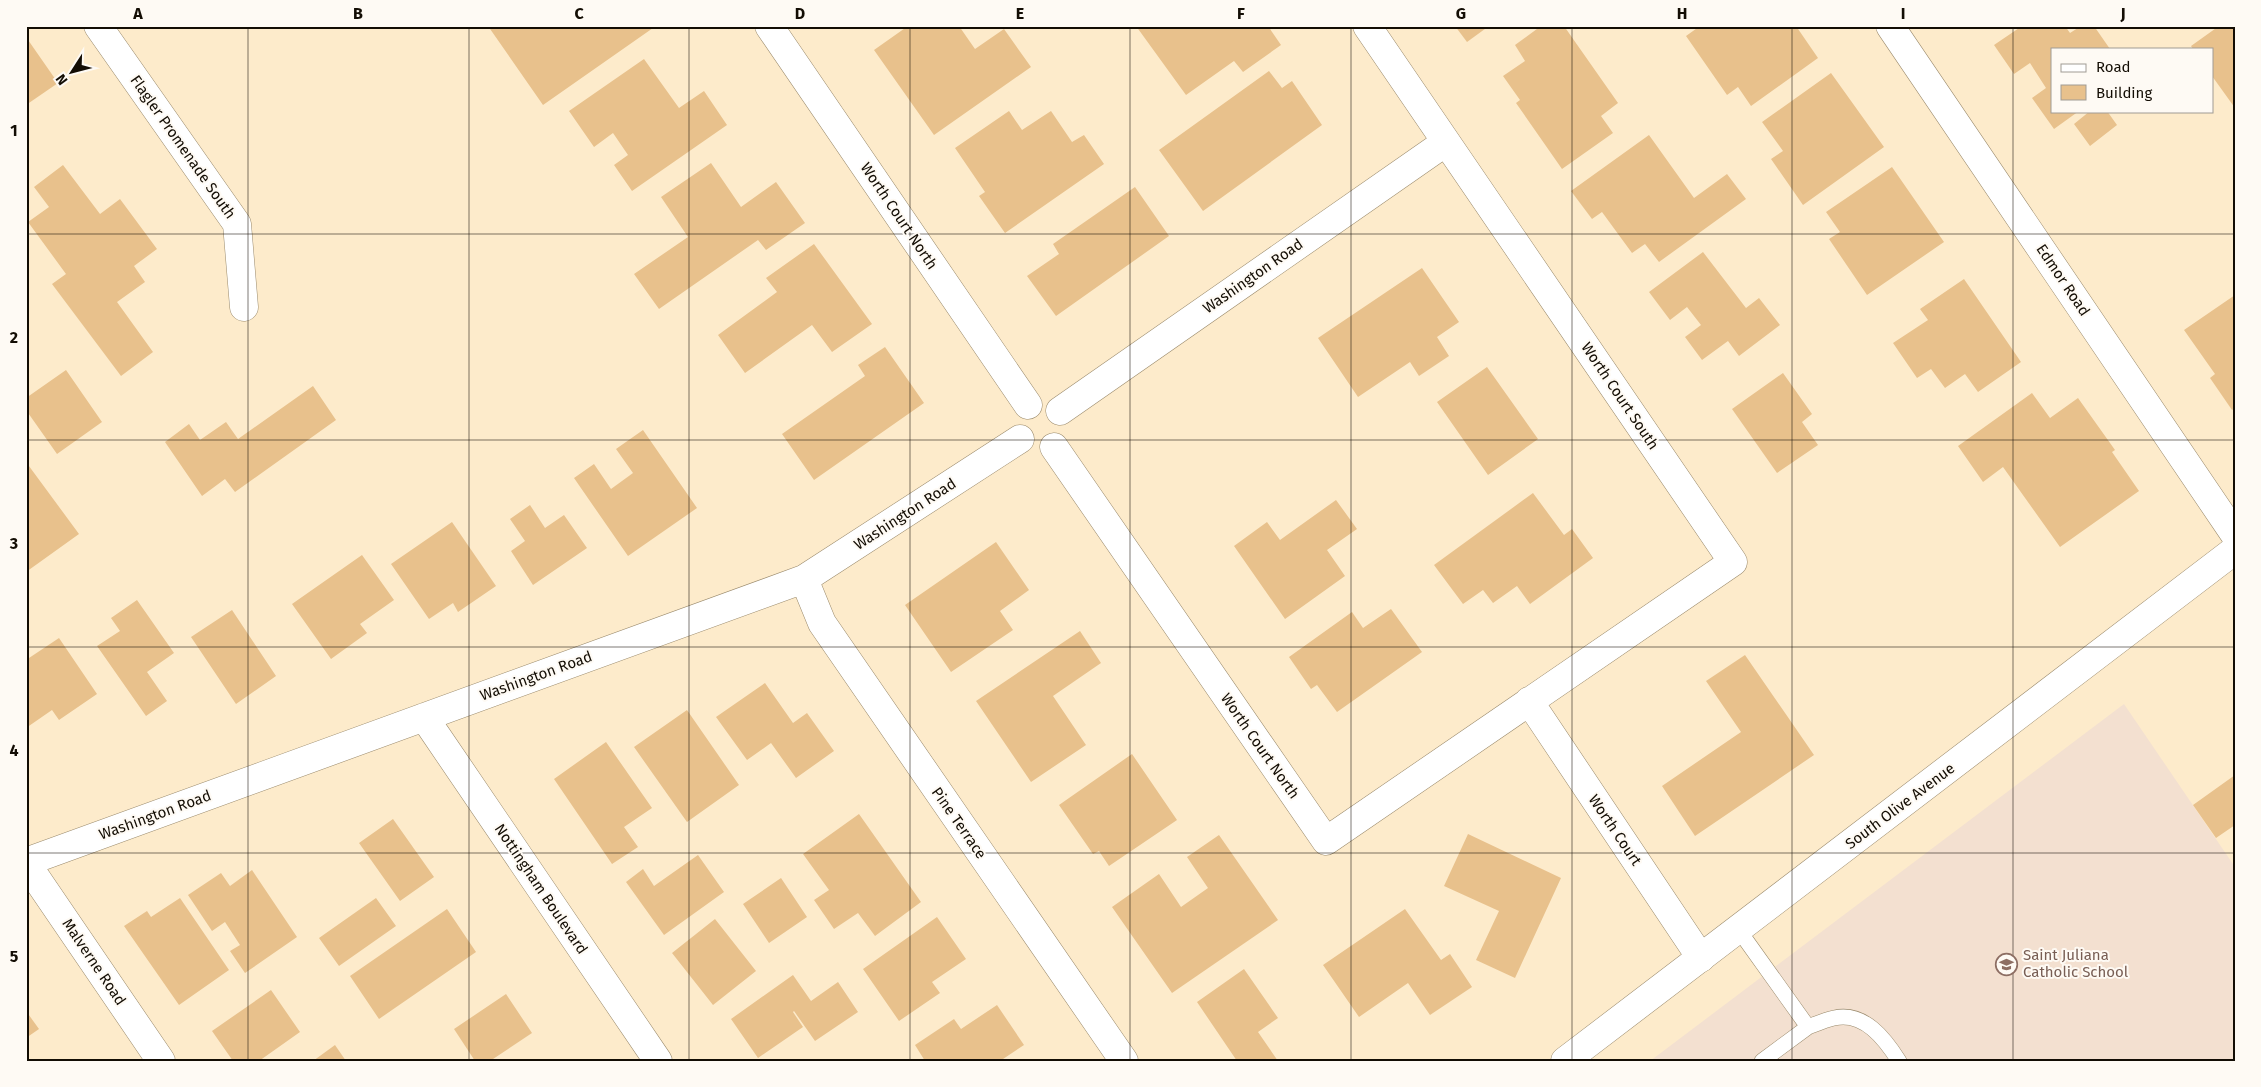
<svg xmlns="http://www.w3.org/2000/svg" width="2261" height="1087" font-family="'Fira Sans',sans-serif">
  <style>
    .education { fill: #f3e0d0 }
    .building { fill: #e8c18c }
    .lines { fill: none; stroke-linecap: round; stroke-linejoin: round }
    .service-casing { stroke: #9a8a6c; stroke-width: 16 }
    .minor-casing { stroke: #9a8a6c; stroke-width: 29 }
    .tertiary-casing { stroke: #9a8a6c; stroke-width: 29 }
    .service { stroke: #fff; stroke-width: 15 }
    .minor { stroke: #fff; stroke-width: 28 }
    .tertiary { stroke: #fff; stroke-width: 28 }
    .grid { fill: none; stroke: #130d04; stroke-width: 1; stroke-opacity: 0.55 }
    .labels { text-anchor: middle; stroke-width: 4; stroke-linejoin: round; paint-order: stroke }
    .street-label { font-size: 15px; fill: #130d04; stroke: #fefaf4 }
    .education-label { font-size: 15px; fill: #785e54; stroke: #fefaf4; text-anchor: start }
    .neatline { fill: none; stroke: #130d04; stroke-width: 2 }
    .grid-label { font-size: 16px; text-anchor: middle; font-weight: bold; fill: #130d04 }
  </style>
  <rect width="100%" height="100%" fill="#fdebcb"/>
  <path class="education" d="M2124 704 2235 867V1061H1650Z"/>
  <path class="building" d="M488 26H652L653 28 543 105Z
    M908 26H959L975 49 1004 29 1031 67 934 135 874 50Z
    M1136 26H1268L1281 45 1243 72 1234 61 1186 95Z
    M1455 26H1489L1467 42Z
    M1541 26H1564L1618 103 1601 116 1613 133 1562 169 1516 103 1520 100 1503 76 1525 61 1515 45Z
    M1700 26H1796L1818 58 1751 106 1738 87 1727 95 1686 36Z
    M2022 26H2065L2070 33 2081 26H2094L2110 49H2052V111H2079L2054 129 2032 98 2046 88 2030 63 2014 74 1994 45Z
    M2219 26H2235V108L2212 76V49H2193L2191 46Z
    M26 37 58 83 26 105Z
    M644 59 679 108 704 91 727 125 632 191 614 165 628 155 613 133 594 147 569 111Z
    M1269 71 1282 88 1292 81 1322 125 1203 211 1159 150Z
    M1831 73 1884 147 1803 205 1771 159 1783 151 1762 122Z
    M1009 111 1022 130 1051 111 1072 142 1084 135 1104 164 1005 233 979 196 985 192 955 148Z
    M2090 111H2107L2117 125 2090 146 2074 124Z
    M1649 135 1694 198 1727 174 1746 199 1659 262 1645 244 1632 253 1602 212 1592 219 1571 191Z
    M711 163 741 207 776 182 805 223 766 250 758 240 659 309 634 274 688 237 661 197Z
    M63 165 100 214 120 199 157 249 134 266 145 282 117 302 153 352 121 376 52 284 66 274 28 222 49 207 34 187Z
    M1892 167 1944 242 1867 295 1829 239 1840 232 1826 212Z
    M1135 187 1169 236 1056 316 1027 276 1059 254 1053 244Z
    M814 244 872 324 832 352 812 325 745 373 718 335 777 292 766 278Z
    M1703 252 1746 308 1759 298 1780 325 1739 356 1728 341 1702 360 1685 337 1701 325 1687 307 1670 320 1649 292Z
    M1422 268 1459 322 1437 337 1449 356 1419 376 1410 362 1358 397 1318 338Z
    M1964 279 2021 362 1978 392 1965 374 1945 388 1931 369 1917 378 1893 343 1928 320 1920 309Z
    M2235 295V408L2232 410 2210 378 2215 374 2184 330Z
    M885 347 924 403 814 480 782 434 865 376 858 365Z
    M1487 367 1538 439 1488 475 1437 402Z
    M66 370 102 422 57 454 26 410V398Z
    M1783 373 1812 414 1802 422 1818 445 1777 473 1732 409Z
    M313 386 336 420 235 492 225 479 202 496 165 442 189 424 200 440 226 422 238 439Z
    M2032 393 2050 418 2078 398 2115 450 2112 452 2139 491 2060 547 2003 467 1983 482 1958 446Z
    M643 430 697 508 628 556 574 478 594 464 611 489 633 473 616 449Z
    M26 462 79 534 26 572Z
    M1533 493 1564 535 1572 529 1593 558 1530 604 1517 586 1493 603 1483 590 1463 604 1434 565Z
    M1336 500 1357 529 1327 550 1345 576 1285 619 1234 546 1267 522 1280 540Z
    M530 505 545 528 564 515 587 548 533 585 511 551 525 541 510 519Z
    M452 522 496 586 458 612 453 603 429 619 391 564Z
    M996 542 1029 590 1000 611 1013 630 951 672 905 605Z
    M362 555 394 600 360 624 367 633 331 659 292 604Z
    M137 600 174 653 147 672 167 701 146 716 97 646 120 631 111 618Z
    M1391 609 1422 652 1337 712 1317 685 1311 689 1289 657 1352 612 1363 628Z
    M232 610 276 676 236 704 191 637Z
    M1080 631 1101 663 1053 696 1086 745 1031 782 976 701Z
    M59 638 97 694 59 720 52 710 26 728V660Z
    M1745 655 1814 755 1695 836 1662 786 1741 732 1706 681Z
    M765 683 793 723 807 713 834 751 796 778 771 743 747 760 716 717Z
    M687 710 739 785 687 822 634 747Z
    M606 742 652 808 624 827 638 847 612 864 554 779Z
    M1132 754 1177 820 1109 866 1099 851 1093 854 1059 805Z
    M2235 775V825L2216 838 2193 805Z
    M859 814 921 902 875 936 858 913 834 929 814 900 829 890 803 854Z
    M393 819 434 877 400 901 359 843Z
    M1468 834 1561 878 1515 978 1476 960 1499 911 1444 886Z
    M1219 835 1278 920 1172 993 1112 907 1159 874 1181 907 1208 888 1187 857Z
    M698 855 724 892 664 935 626 882 643 869 654 886Z
    M252 870 297 937 245 973 230 951 240 945 225 922 212 931 188 895 221 873 230 886Z
    M781 878 807 917 769 943 743 904Z
    M180 898 229 970 179 1005 124 926 147 911 151 917Z
    M376 898 396 926 339 966 319 938Z
    M447 909 476 952 379 1019 350 976Z
    M1405 909 1441 960 1450 954 1472 987 1430 1015 1408 983 1359 1017 1323 965Z
    M937 917 966 959 932 982 940 993 899 1021 863 969Z
    M715 919 756 971 713 1005 672 953Z
    M1244 969 1278 1018 1258 1032 1278 1061H1237L1197 1002Z
    M793 975 811 1001 838 982 858 1012 815 1041 794 1011 793 1012 803 1027 758 1058 731 1019Z
    M271 990 300 1032 259 1061H233L212 1031Z
    M506 994 532 1033 490 1061H475L454 1029Z
    M997 1005 1024 1045 1000 1061H925L915 1045 954 1019 961 1029Z
    M26 1011 39 1029 26 1038Z
    M335 1045 346 1061H313Z"/>
  <g class="lines">
    <defs>
      <path id="service" d="M1738 929 1808 1027 1762 1061
        M1808 1027C1816 1024 1825 1020 1834 1018 1864 1011 1885 1039 1899 1061"/>
      <path id="minor" d="M98 26 237 224 244 307
        M769 26 1028 405
        M1890 26 2235 535
        M1060 411 1446 142
        M1054 447 1326 841 1733 562 1367 26
        M804 579 822 623 1124 1061
        M1529 701 1701 958
        M424 717 658 1061
        M26 862 804 579 1020 439
        M26 863 161 1061"/>
      <path id="tertiary" d="M1565 1061 2235 550"/>
    </defs>
    <use href="#service" class="service-casing"/>
    <use href="#minor" class="minor-casing"/>
    <use href="#tertiary" class="tertiary-casing"/>
    <use href="#service" class="service"/>
    <use href="#minor" class="minor"/>
    <use href="#tertiary" class="tertiary"/>
  </g>
  <path class="grid" d="M248 26V1061M469 26V1061M689 26V1061M910 26V1061M1130 26V1061M1351 26V1061M1572 26V1061M1792 26V1061M2013 26V1061M26 234H2235M26 440H2235M26 647H2235M26 853H2235"/>
  <defs>
    <symbol id="school-ring" viewBox="-11 -11 22 22"><circle r="9.5" fill="#fefaf4" stroke="#8d6e63" stroke-width="1.5"/><path d="M0-5L7-2L0 1L-7-2ZM-4 1L0 2.5L4 1V4Q0 6-4 4Z" fill="#8d6e63"/></symbol>
  </defs>
  <g fill-rule="evenodd">
    <use href="#school-ring" x="1994" y="952" width="25" height="25"/>
  </g>
  <g class="labels">
    <g class="street-label">
      <text transform="translate(183 147) rotate(55)" y="5">Flagler Promenade South</text>
      <text transform="translate(899 216) rotate(56)" y="5">Worth Court North</text>
      <text transform="translate(1253 276) rotate(-35)" y="5">Washington Road</text>
      <text transform="translate(2063 280) rotate(56)" y="5">Edmor Road</text>
      <text transform="translate(1620 396) rotate(56)" y="5">Worth Court South</text>
      <text transform="translate(905 514) rotate(-33)" y="5">Washington Road</text>
      <text transform="translate(536 676) rotate(-20)" y="5">Washington Road</text>
      <text transform="translate(1260 746) rotate(55)" y="5">Worth Court North</text>
      <text transform="translate(1900 806) rotate(-37)" y="5">South Olive Avenue</text>
      <text transform="translate(155 815) rotate(-20)" y="5">Washington Road</text>
      <text transform="translate(959 823) rotate(55)" y="5">Pine Terrace</text>
      <text transform="translate(1615 830) rotate(56)" y="5">Worth Court</text>
      <text transform="translate(541 889) rotate(56)" y="5">Nottingham Boulevard</text>
      <text transform="translate(94 962) rotate(56)" y="5">Malverne Road</text>
    </g>
    <g class="education-label">
      <text x="2023" y="960">Saint Juliana<tspan x="2023" dy="17">Catholic School</tspan></text>
    </g>
  </g>
  <rect width="2261" height="1087" fill="none" stroke="#fefaf4" stroke-width="55"/>
  <rect x="2051" y="48" width="162" height="65" fill="#fefaf4" stroke="#a09b94"/>
  <rect x="2061" y="64" width="25" height="8" fill="#ffffff" stroke="#a09b94"/>
  <text x="2096" y="72" font-size="15" fill="#130d04">Road</text>
  <rect x="2061" y="85" width="25" height="15" fill="#e8c18c" stroke="#a09b94"/>
  <text x="2096" y="98" font-size="15" fill="#130d04">Building</text>
  <g transform="translate(72 72) rotate(234)" stroke="#fefaf4" stroke-width="4" paint-order="stroke">
  <path d="M0-4L9 19L0 12L-9 19Z" fill="#130d04"/>
  <text y="-8" font-size="14" font-weight="bold" text-anchor="middle" fill="#130d04">N</text>
  </g>
  <rect x="28" y="28" width="2206" height="1032" class="neatline"/>
  <g class="grid-label">
    <text x="138" y="19">A</text>
    <text x="358" y="19">B</text>
    <text x="579" y="19">C</text>
    <text x="800" y="19">D</text>
    <text x="1020" y="19">E</text>
    <text x="1241" y="19">F</text>
    <text x="1461" y="19">G</text>
    <text x="1682" y="19">H</text>
    <text x="1903" y="19">I</text>
    <text x="2123" y="19">J</text>
    <text x="14" y="136">1</text>
    <text x="14" y="343">2</text>
    <text x="14" y="549">3</text>
    <text x="14" y="756">4</text>
    <text x="14" y="962">5</text>
  </g>
</svg>
